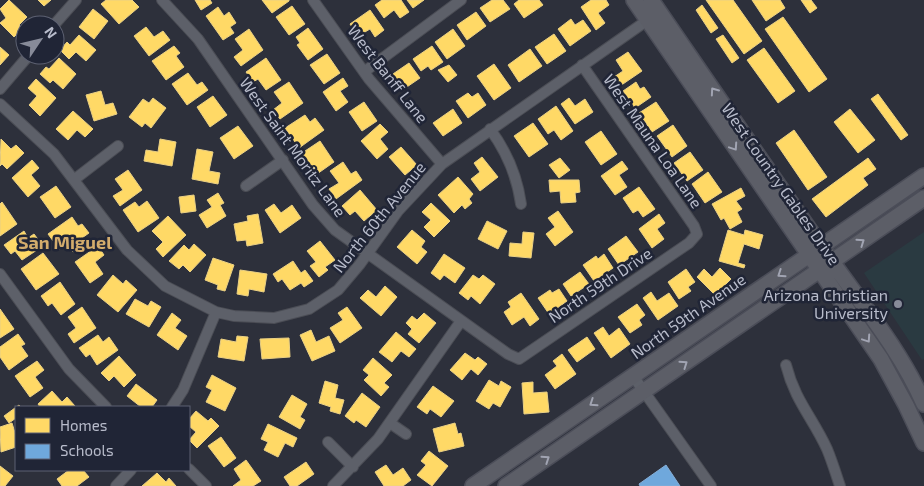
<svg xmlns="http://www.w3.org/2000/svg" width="924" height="486" font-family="'Exo 2',sans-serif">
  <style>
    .green { fill: #2a3a41 }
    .homes { fill: #ffd966; stroke: #ead084 }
    .schools { fill: #6fa8dc; stroke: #85aed7 }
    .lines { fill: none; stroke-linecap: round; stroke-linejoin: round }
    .street-casing { stroke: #4b4d55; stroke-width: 12 }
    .secondary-casing { stroke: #4b4d58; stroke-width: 18 }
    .street { stroke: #5d6069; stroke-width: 10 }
    .secondary { stroke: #5c5e67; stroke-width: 15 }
    .oneway { stroke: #a1a4b2 }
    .poi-dot { fill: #878b99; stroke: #202536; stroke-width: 2 }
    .labels { text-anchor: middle; stroke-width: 5; stroke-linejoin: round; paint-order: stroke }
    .street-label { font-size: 16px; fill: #b8bccb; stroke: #202536 }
    .poi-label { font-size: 16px; fill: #b8bccb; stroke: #202536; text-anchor: end }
    .neighbourhood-label { font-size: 18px; font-weight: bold; fill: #d3ac6c; stroke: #202536 }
  </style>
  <rect width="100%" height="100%" fill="#2d303b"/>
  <path class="green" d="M924 232V359L922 360 864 273Z"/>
  <path class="homes" d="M9 0 27 17 19 25 22 29 14 37 0 23 6 18 0 9Z
    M38 0H51L44 6Z
    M106 0H132L139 7 119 24 101 4Z
    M195 0H210L212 3 201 10Z
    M262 0H289V1L272 13Z
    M382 0H401L409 12 400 18 394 10 384 18 375 5Z
    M407 0H424L413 8Z
    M492 0H503L510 9 490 22 480 8Z
    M519 0H539L543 5 524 18 514 4Z
    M591 0H606L609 5 598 13 605 23 596 30 581 7Z
    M706 0H733L762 41 744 54Z
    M752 0H780L785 8 766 21Z
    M801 0H811L817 8 810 13Z
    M702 5 718 28 711 33 696 10Z
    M292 6 305 24 289 35 276 17Z
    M218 7 224 16 229 12 236 23 230 27 234 33 223 40 206 16Z
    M93 9 108 21 94 39 79 27Z
    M370 10 384 30 375 37 370 29 358 36 350 24Z
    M476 12 486 26 467 40 457 25Z
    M783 17 827 79 809 92 765 29Z
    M571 19 575 25 583 20 591 31 570 46 558 29Z
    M146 27 154 37 163 31 170 40 149 56 134 36Z
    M308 28 323 49 308 60 297 45 300 43 296 37Z
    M249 29 263 50 241 66 234 57 243 50 235 39Z
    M453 29 465 46 447 59 435 42Z
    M554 34 566 51 547 64 535 47Z
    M79 35 96 50 86 61 76 52 69 59 60 50 67 42 70 45Z
    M723 35 739 58 732 63 716 39Z
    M174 46 180 53 176 56 184 67 166 80 152 61Z
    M432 46 443 62 431 70 428 66 421 71 413 59Z
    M0 47 9 55 0 65Z
    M764 48 795 91 778 103 747 60Z
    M530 49 542 66 519 82 508 65Z
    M628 52 642 71 620 86 614 77 623 71 616 60Z
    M327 54 340 73 324 84 310 65Z
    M59 58 76 74 63 89 53 80 50 83 40 74 46 67 49 69Z
    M266 58 281 80 266 90 258 79 253 82 246 72Z
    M409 63 420 78 401 91 390 76Z
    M494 64 511 88 494 100 477 76Z
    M449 65 457 75 448 82 438 70Z
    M188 73 197 85 202 82 208 90 187 105 172 84Z
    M343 78 348 86 340 91 348 102 336 111 323 92Z
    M36 79 56 98 40 116 29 105 37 96 28 88Z
    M289 82 303 103 280 119 273 110 282 103 274 92Z
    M636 82 640 89 644 87 651 97 635 108 623 91Z
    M101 91 105 105 113 103 117 114 94 121 86 95Z
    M468 93 472 97 478 93 486 105 468 118 456 101Z
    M878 94 908 135 901 140 871 99Z
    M213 96 227 115 210 127 197 107Z
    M153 98 166 108 151 128 145 123 142 127 129 117 143 99 149 103Z
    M569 98 575 106 585 99 593 112 575 124 561 104Z
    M364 102 377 121 362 131 349 112Z
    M656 102 669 121 652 132 639 113Z
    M556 106 573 131 561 140 554 130 548 134 538 119Z
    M453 109 462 123 443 136 433 123Z
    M850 109 875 140 858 153 834 122Z
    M73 111 93 129 85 137 77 130 68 140 56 129Z
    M305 115 310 122 315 118 324 130 299 148 285 128Z
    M533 123 548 144 529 157 514 136Z
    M380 124 388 132 380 139 388 149 377 159 361 141Z
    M673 125 687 146 672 157 657 136Z
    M238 126 253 146 234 159 220 138Z
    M794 130 827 177 808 190 776 143Z
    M601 131 617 154 601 165 585 142Z
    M1 139 11 149 16 145 24 153 7 169 2 164 0 166Z
    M160 139 176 142 172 166 144 161 146 150 158 152Z
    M320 141 334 162 317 174 302 153Z
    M401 147 417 165 405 175 389 157Z
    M197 149 213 152 209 171 220 173 218 184 192 179Z
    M690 152 703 170 687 181 674 163Z
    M482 157 498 177 480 191 471 179 480 172 474 163Z
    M560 158 570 170 559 178 549 165Z
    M868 158 876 169 863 178 868 185 826 217 812 199Z
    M32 160 39 168 31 175 40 186 28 197 12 178Z
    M622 161 628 169 619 175 627 187 615 195 601 176Z
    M343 162 351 174 356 171 362 180 336 199 329 189 339 183 330 171Z
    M128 170 142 190 120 206 113 196 123 190 115 179Z
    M708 172 722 192 705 203 692 184Z
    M458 177 473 194 469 199 472 203 465 209 462 205 454 213 438 195Z
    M549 180H579L580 192 575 193 576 202 561 203 560 191 550 192Z
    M56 186 71 207 55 218 40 197Z
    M639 187 655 209 643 217 638 210 633 213 623 198Z
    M741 188 745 196 736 201 742 209 737 212 742 222 730 229 724 218 721 220 712 204Z
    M360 190 377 210 364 221 355 211 350 215 342 206Z
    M218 193 224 203 220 205 226 216 207 228 199 215 212 207 207 200Z
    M194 195 196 211 181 213 179 197Z
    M147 201 159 218 138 232 123 210 135 202 139 207Z
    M2 202 17 224 0 236V204Z
    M431 203 450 221 434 237 424 227 431 220 422 212Z
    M274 204 281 213 292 205 301 218 280 233 265 210Z
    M558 211 573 232 555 246 546 234 555 227 548 218Z
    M258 214 263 243 247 246 246 240 237 241 234 224 248 221 247 216Z
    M659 214 665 223 657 229 664 239 652 248 639 229Z
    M168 216 186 235 163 257 156 249 163 242 152 231Z
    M72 217 78 226 82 224 89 233 79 240 82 245 73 252 67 244 59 249 48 234Z
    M487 221 507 231 498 249 478 239Z
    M412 230 425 241 421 247 427 252 417 264 397 247Z
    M728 230 744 235 745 230 763 235 759 249 744 244 738 263 745 265 744 268 719 261Z
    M24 231 28 238 34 234 43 246 22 260 15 251 11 254 4 245Z
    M523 232 534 233 531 258 509 256 510 243 522 244Z
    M626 236 638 252 619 265 608 249Z
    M320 241 335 260 325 267 328 270 319 277 310 266 316 262 307 251Z
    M194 244 206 255 190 272 183 265 179 269 169 261 184 245 189 250Z
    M98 246 104 255 95 262 103 274 90 283 75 262Z
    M43 253 59 274 36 290 21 269Z
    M444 254 465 268 455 283 444 275 440 280 431 273Z
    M604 254 613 268 594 281 583 265 596 256 598 259Z
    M213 258 234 265 225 291 217 289 218 285 205 280Z
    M293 261 301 273 305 270 313 281 304 287 301 283 290 290 282 279 278 282 273 274Z
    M720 268 731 279 715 295 697 277 704 269 712 277Z
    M686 269 695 282 688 287 691 291 679 299 668 282Z
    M240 270 267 274 264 292 249 289 248 296 237 294Z
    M580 272 589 284 571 296 563 284Z
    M113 275 123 284 126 280 137 290 118 312 97 295Z
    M473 275 479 279 483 275 495 284 480 304 471 296 468 300 459 293Z
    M60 282 75 304 61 315 52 303 48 306 41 296Z
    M385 286 397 297 381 316 360 298 368 290 376 297Z
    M559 289 567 301 549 314 538 298 550 290 552 293Z
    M651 292 657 301 669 293 678 306 658 320 643 298Z
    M521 293 539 319 530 326 524 317 512 325 504 312 511 307 508 302Z
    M135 299 148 306 151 301 161 307 149 327 126 314Z
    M637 304 645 315 639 320 642 325 630 333 618 317Z
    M82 307 96 328 74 343 68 334 76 328 68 317Z
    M347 307 362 328 340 343 330 328 343 320 338 313Z
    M0 309 14 329 0 338Z
    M172 313 181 320 175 328 187 336 178 350 157 335Z
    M424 313 436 323 419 343 408 334 412 329 406 323 412 316 417 320Z
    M603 327 609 336 619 328 630 344 611 358 594 333Z
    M311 330 316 342 329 336 335 351 312 361 300 335Z
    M396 332 416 349 409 357 401 351 392 362 379 352Z
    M18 334 25 344 21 346 28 356 9 370 0 357V347Z
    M98 335 103 342 109 337 118 350 97 365 90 354 86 357 79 348Z
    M237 336 248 337 244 361 218 357 221 339 236 342Z
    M587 337 595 349 577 362 568 350Z
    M289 338 290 357 262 359 260 339Z
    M465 353 475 360 478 357 487 364 478 375 471 369 462 380 450 370Z
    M562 354 576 374 555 389 545 375 557 366 553 361Z
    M119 356 136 375 124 387 114 376 109 381 101 373Z
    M373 358 392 375 384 383 389 387 381 396 364 380 369 375 363 370Z
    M37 361 44 370 35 377 43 388 30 397 15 376Z
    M212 375 236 388 225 411 206 402 212 390 206 387Z
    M489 380 499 386 501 381 511 387 500 407 493 403 489 409 476 401Z
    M325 381 338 385 335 398 344 400 340 414 330 411 331 407 319 403Z
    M533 382V393L547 392 549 412 524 414 522 383Z
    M136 384 157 400 152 407H141L127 396Z
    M433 386 454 401 441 417 430 409 427 414 417 407Z
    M52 391 62 402 67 397 75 406 40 407 38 404Z
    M362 393 380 407 366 427 356 420 354 423 345 416Z
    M292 395 307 404 300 417 305 420 300 429 279 417Z
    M19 405 21 407H16V418L9 423 4 416Z
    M196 411 208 421 211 418 219 426 197 448 189 440 196 432 189 426V419Z
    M12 423 16 436V447L1 452 0 427Z
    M455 423 458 434 461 433 464 446 439 452 433 429Z
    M268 424 297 438 293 447 285 443 278 457 264 450 268 442 261 439Z
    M221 437 236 458 224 467 208 446Z
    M429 451 448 466 432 486 417 475 426 465 421 461Z
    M246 460 261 481 253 486H233L241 480 234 469Z
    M306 462 314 474 297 486H290L284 477Z
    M386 465 393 475 403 468 411 480 403 486H384L375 472Z
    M0 466 13 476 5 486H0Z
    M69 470H83L89 477 77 486H62L57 479Z
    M157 473 166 482 169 478 176 486H142Z"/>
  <path class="schools" d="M666 465 680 486H640L639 484Z"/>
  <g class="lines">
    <defs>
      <path id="street" d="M162 0 198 39 313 205 335 230 508 354 519 359 689 243 697 234 694 226 582 65
        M313 0 369 79 442 164
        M54 25 76 0
        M364 72 461 0
        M0 89 29 55
        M0 104 54 154 127 250 165 286 216 312 234 316 274 318 309 309 338 290 360 264 398 211 442 164 652 17
        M490 129C507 152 517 175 521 204
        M75 179 118 146
        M246 186 283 160
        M0 274 69 369 106 407
        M786 365C795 401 813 418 827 449 832 461 836 474 840 486
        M633 376 711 486
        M172 407 183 390 216 312
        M390 423 406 434
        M328 442 353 467
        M189 469 206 486
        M116 486 131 470
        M333 486 378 439 461 321"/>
      <path id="secondary" d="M634 0 881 359 906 405 924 443
        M651 0C708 83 765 167 823 249 858 300 899 347 924 404
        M473 486 924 176
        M506 486 924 198"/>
    </defs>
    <use href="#street" class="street-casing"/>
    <use href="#secondary" class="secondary-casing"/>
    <use href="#street" class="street"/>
    <use href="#secondary" class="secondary"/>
  </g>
  <defs><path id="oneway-chevron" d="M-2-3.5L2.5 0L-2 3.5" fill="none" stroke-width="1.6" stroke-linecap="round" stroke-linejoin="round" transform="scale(1.25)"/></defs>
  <g class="oneway">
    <use href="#oneway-chevron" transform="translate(714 91) rotate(-125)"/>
    <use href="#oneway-chevron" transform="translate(734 147) rotate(56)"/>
    <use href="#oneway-chevron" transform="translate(861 242) rotate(-35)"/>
    <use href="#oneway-chevron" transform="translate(781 274) rotate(146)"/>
    <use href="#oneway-chevron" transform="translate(867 339) rotate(56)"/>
    <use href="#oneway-chevron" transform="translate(684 364) rotate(-35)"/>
    <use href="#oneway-chevron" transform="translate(593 403) rotate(146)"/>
    <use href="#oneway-chevron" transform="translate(546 459) rotate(-34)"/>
  </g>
  <circle class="poi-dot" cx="898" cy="304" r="5"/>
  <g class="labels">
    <g class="street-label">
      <text transform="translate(388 74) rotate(52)" y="6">West Banff Lane</text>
      <text transform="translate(653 141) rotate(55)" y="6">West Mauna Loa Lane</text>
      <text transform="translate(293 147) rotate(54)" y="6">West Saint Moritz Lane</text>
      <text transform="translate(781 184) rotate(55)" y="6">West Country Gables Drive</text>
      <text transform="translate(379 217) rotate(-51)" y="6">North 60th Avenue</text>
      <text transform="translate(600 285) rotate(-34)" y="6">North 59th Drive</text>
      <text transform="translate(688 316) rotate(-35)" y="6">North 59th Avenue</text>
    </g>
    <g class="poi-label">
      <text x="888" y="301">Arizona Christian<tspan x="888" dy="18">University</tspan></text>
    </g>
    <g class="neighbourhood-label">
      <text x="65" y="249">San Miguel</text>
    </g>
  </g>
  <rect x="15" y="406" width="175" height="65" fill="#202536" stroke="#5d6172"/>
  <rect x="25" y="418" width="25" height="15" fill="#ffd966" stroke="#5d6172"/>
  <text x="60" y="431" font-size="15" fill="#b8bccb">Homes</text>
  <rect x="25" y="444" width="25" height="15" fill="#6fa8dc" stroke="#5d6172"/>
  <text x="60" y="456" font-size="15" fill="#b8bccb">Schools</text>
  <g transform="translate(40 40) rotate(55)"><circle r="24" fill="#202536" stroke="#5d6172"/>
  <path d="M0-4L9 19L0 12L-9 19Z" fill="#878b99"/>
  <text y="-8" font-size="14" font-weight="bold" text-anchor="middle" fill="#b8bccb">N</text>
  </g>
</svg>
